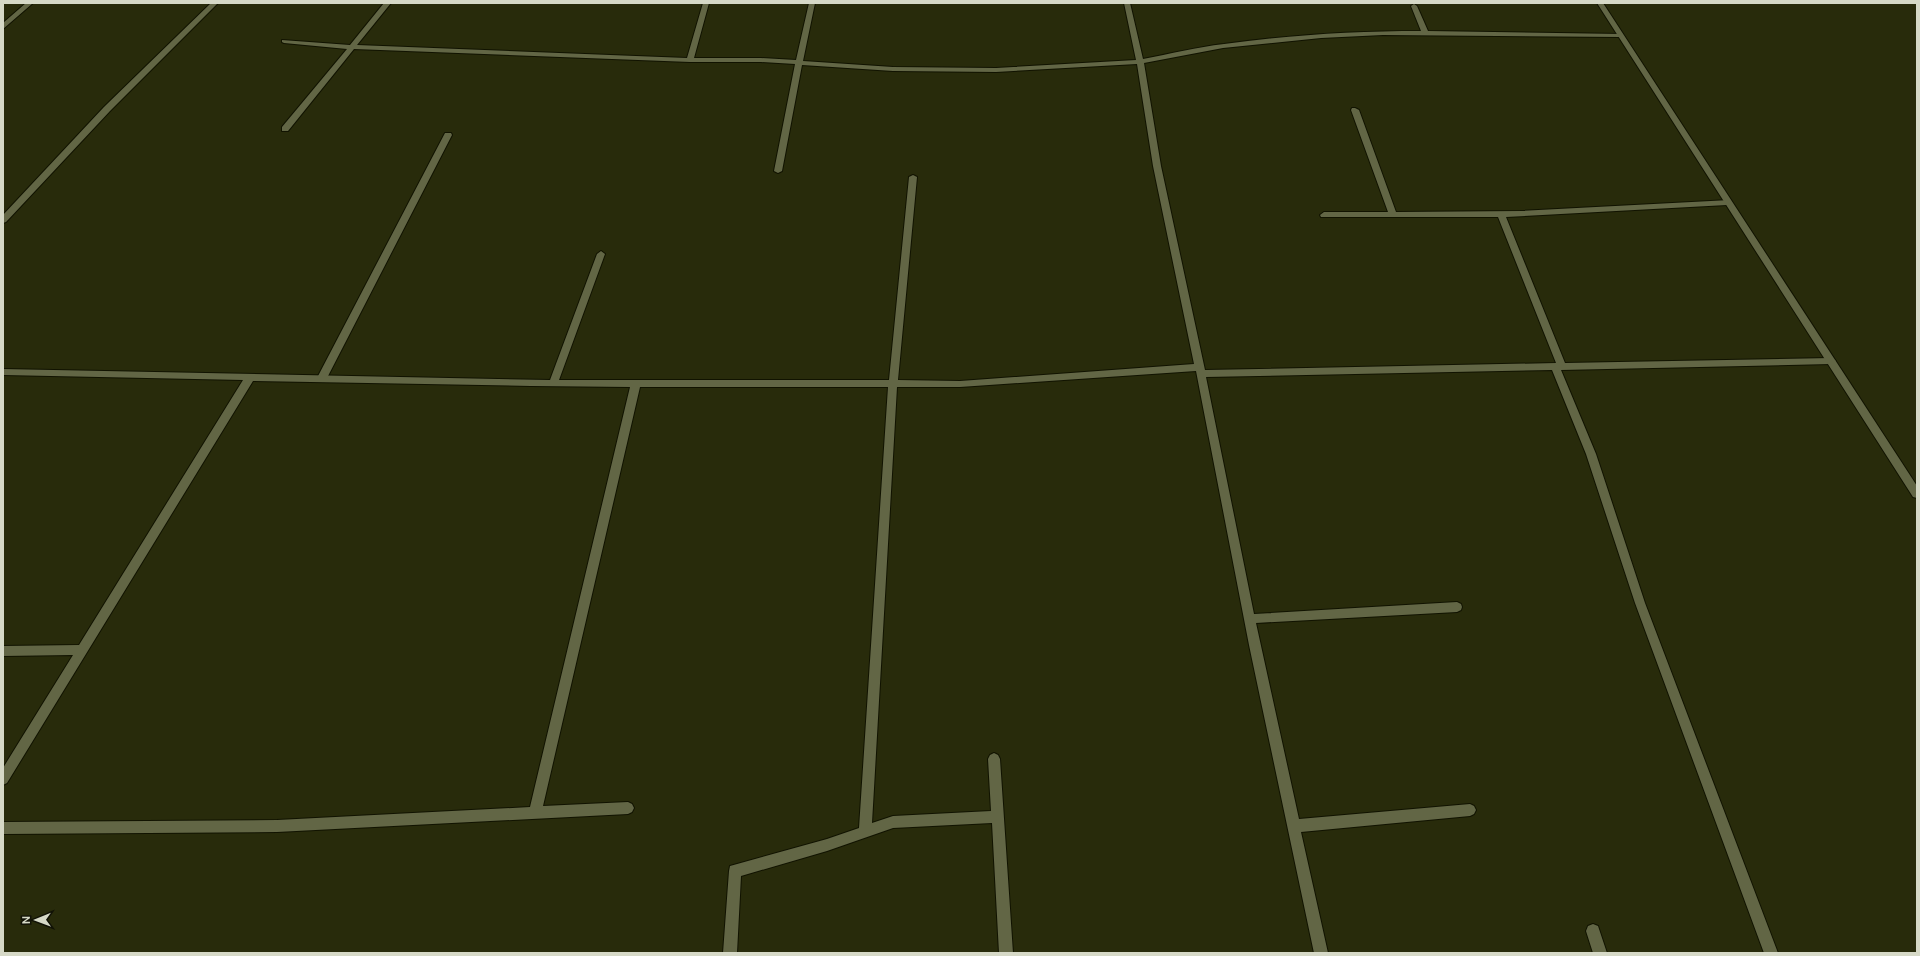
<svg xmlns="http://www.w3.org/2000/svg" width="1920" height="956" font-family="'DM Sans',sans-serif">
  <style>
    .lines { fill: none; stroke-linecap: round; stroke-linejoin: round }
    .minor-casing { stroke: #111300; stroke-width: 2 }
    .tertiary-casing { stroke: #111300; stroke-width: 2 }
    .minor { fill: #626645; fill-rule: evenodd }
    .tertiary { fill: #626645; fill-rule: evenodd }
  </style>
  <rect width="100%" height="100%" fill="#282b0b"/>
  <g class="lines">
    <defs>
      <path id="minor" d="M26 3H33L3 29V23Z
        M211 3H218L110 111 6 222 3 223V215L104 107Z
        M384 3H391L357 45 687 58 703 3H709L694 58H761L796 60 809 3H815L803 61 893 67 996 68 1136 60 1124 3H1130L1143 59C1170 54 1197 47 1224 44 1289 35 1355 31 1421 31L1411 6 1414 4 1417 6 1428 31 1622 34V36L1620 37 1383 35 1321 38 1223 48 1144 63 1161 166 1205 370 1556 363 1498 217H1321L1320 215 1324 212H1388L1351 110 1352 108H1355L1359 110 1396 212 1520 211 1730 200V204L1727 205 1506 217 1565 363 1831 358 1836 361 1831 364 1561 370 1596 454 1645 603 1778 953H1764L1635 603 1586 454 1552 370 1206 377 1254 614 1457 602 1461 604 1462 607 1461 610 1457 612 1256 623 1299 819 1470 804 1474 806 1476 810 1474 814 1470 816 1301 832 1328 953H1314L1249 645 1196 371 960 387H897L872 823 893 816 991 811 988 759 990 755 994 753 998 755 1000 759 1013 953H999L992 823 893 828 827 851 741 876 737 953H723L729 871 730 866 827 839 859 828 888 387H640L543 806 628 802 632 804 634 808 632 812 628 814 277 832 3 834V822L277 820 530 807 630 387 531 386 253 381 7 783 3 785V768L73 655 3 656V646L79 645 243 380 3 375V369L550 380 597 254 601 251 605 254 559 380H889L909 177 913 175 917 177 898 380 960 381 1194 364 1153 166 1137 64 996 72 893 71 802 65 782 171 778 173 774 171 795 64 761 62H690L354 49 288 131H282V127L347 49 284 43 282 42V40L350 45Z
        M1593 924 1598 926 1607 953H1593L1586 931 1588 926Z"/>
      <path id="tertiary" d="M1597 3H1603L1917 486V498L1913 497Z
        M445 133H451L452 135 327 378 325 380H319L317 378Z"/>
    </defs>
    <use href="#minor" class="minor-casing"/>
    <use href="#tertiary" class="tertiary-casing"/>
    <use href="#minor" class="minor"/>
    <use href="#tertiary" class="tertiary"/>
  </g>
  <rect width="1920" height="956" fill="none" stroke="#d6d9c7" stroke-width="8"/>
  <g transform="translate(36 920) rotate(269)" stroke="#111206" stroke-width="3" paint-order="stroke">
  <path d="M0-3L7 15L0 10L-7 15Z" fill="#d6d9c7"/>
  <text y="-6" font-size="11" font-weight="bold" text-anchor="middle" fill="#d6d9c7">N</text>
  </g>
</svg>
